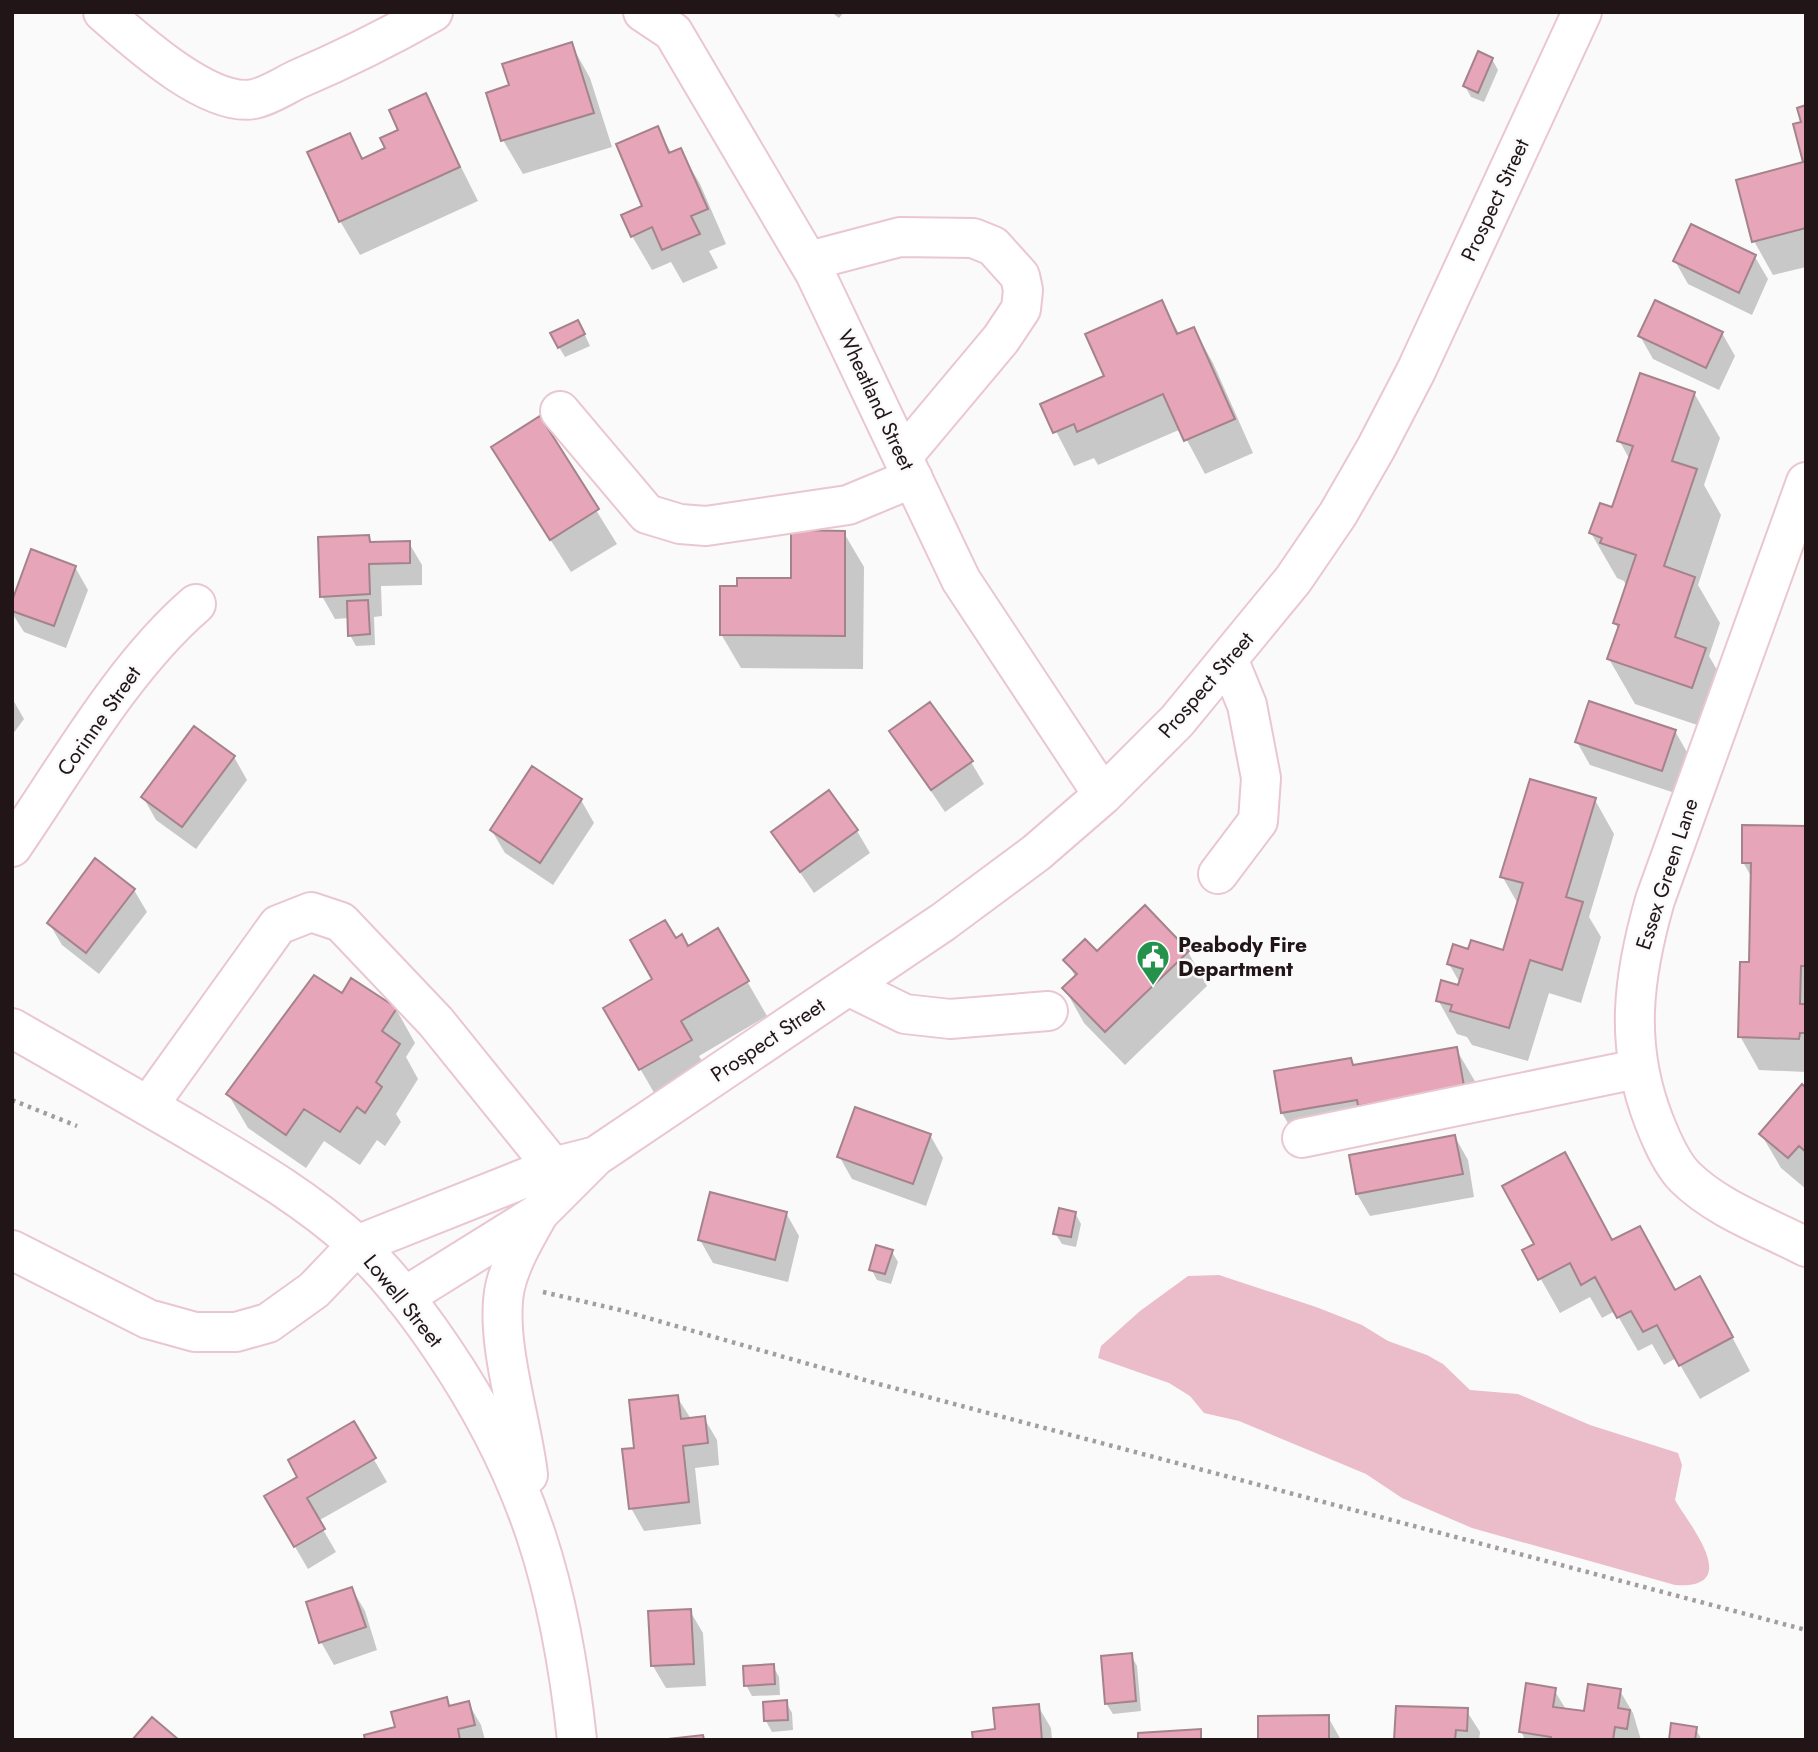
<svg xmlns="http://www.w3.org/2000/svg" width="1818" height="1752" font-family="Jost,sans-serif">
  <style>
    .green { fill: #ebbcc9 }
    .shadow { fill: #0003 }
    .building { fill: #e6a5b8; stroke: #a4838c; stroke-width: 2 }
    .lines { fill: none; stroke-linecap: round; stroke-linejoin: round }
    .minor-casing { stroke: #eac7d0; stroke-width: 42 }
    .major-casing { stroke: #eac7d0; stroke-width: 42 }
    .path { stroke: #a29d9e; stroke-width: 4.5; stroke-dasharray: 3.5 5; stroke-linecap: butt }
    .minor { stroke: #fff; stroke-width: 38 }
    .major { stroke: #fff; stroke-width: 38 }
    .labels { text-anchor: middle; stroke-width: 5; stroke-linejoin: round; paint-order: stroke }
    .street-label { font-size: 21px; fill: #211518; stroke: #fafafa }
    .poi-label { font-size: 21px; font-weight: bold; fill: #211518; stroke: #fafafa; text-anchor: start }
  </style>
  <rect width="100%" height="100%" fill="#fafafa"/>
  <path class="green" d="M1219 1275 1316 1307 1362 1325 1388 1341 1427 1355 1443 1364 1470 1390 1518 1394 1590 1425 1678 1453 1682 1465 1675 1500C1688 1523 1745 1590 1675 1585L1472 1528 1402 1498 1366 1474 1239 1421 1204 1413 1190 1396 1169 1383 1098 1358 1101 1346 1140 1311 1188 1276Z"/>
  <path class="shadow" d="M831 12H844L839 18Z
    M571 44 590 78 612 147 523 174 503 140 488 94 511 86Z
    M1492 59 1498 70 1484 102 1471 97 1465 86Z
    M425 95 478 201 360 255 340 221 349 135 364 160 387 149Z
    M1806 107V267L1773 275 1754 241 1805 163 1803 123Z
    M657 128 672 154 680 150 700 184 726 244 709 251 718 268 683 283 671 262 652 270 632 236 644 207Z
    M1755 257 1768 279 1752 315 1688 284 1675 261Z
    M1161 302 1180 335 1194 329 1213 363 1253 453 1205 474 1181 429 1098 465 1094 458 1074 466 1042 404 1106 376Z
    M584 333 590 346 565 357 559 347Z
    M1722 333 1735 356 1719 390 1653 359 1640 336Z
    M1694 393 1720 438 1704 485 1721 515 1698 585 1720 623 1709 656 1731 694 1718 732 1635 704 1609 659 1619 630 1615 623 1627 587 1624 581 1617 578 1591 533 1613 510 1630 460 1619 440Z
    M539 418 617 544 571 572 513 481Z
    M844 533 864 567 863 669 741 668 721 634 793 580Z
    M368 536 373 544 409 543 422 565V585L381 586 382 616 374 617 375 645 356 646 350 635 349 618 335 619 322 596Z
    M75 567 88 590 66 648 24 632 12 613V606Z
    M12 698 24 719 12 735Z
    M1675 731 1688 754 1675 793 1590 765 1577 742Z
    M891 732 971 762 984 784 945 812Z
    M234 757 247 780 196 849 156 820 143 797Z
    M581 800 594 823 553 885 505 853 492 831Z
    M1595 800 1614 834 1589 917 1601 937 1581 1003 1549 993 1528 1061 1472 1045 1467 1037 1457 1034 1438 1000 1459 988 1460 983 1449 964 1470 951 1504 952 1518 904 1502 876Z
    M1806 828V1072L1759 1070 1740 1036 1750 964 1752 878 1743 862Z
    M857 831 870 853 814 893 773 833Z
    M134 890 147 912 99 974 62 945 49 923Z
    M718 931 767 1016 699 1056 710 1075 660 1103 605 1008 655 980 675 940 688 948Z
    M1188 952 1207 986 1125 1065 1084 1023 1065 989 1076 978 1066 960 1097 953Z
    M342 995 396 1009 415 1043 406 1057 418 1079 396 1114 401 1122 385 1146 377 1140 360 1165 324 1141 306 1168 248 1128 228 1094Z
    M1456 1049 1476 1083 1302 1147 1282 1113 1276 1072 1350 1060 1355 1067Z
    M1806 1090V1189L1781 1168 1761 1134Z
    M930 1135 943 1158 926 1206 852 1179 839 1156Z
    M1455 1137 1468 1160 1474 1197 1370 1216 1357 1194Z
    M786 1213 799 1236 788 1282 713 1263 700 1240Z
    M1075 1213 1081 1224 1076 1247 1062 1244 1055 1233Z
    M1613 1242 1675 1291 1719 1312 1750 1371 1700 1399 1676 1358 1664 1365 1652 1344 1638 1351 1615 1311 1602 1318 1590 1297 1560 1313 1525 1251Z
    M892 1252 898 1262 891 1284 877 1280 871 1269Z
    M677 1397 691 1419 704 1418 717 1440 719 1465 695 1468 701 1524 644 1531 631 1508 636 1450Z
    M353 1424 387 1482 318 1521 336 1552 308 1569 266 1497 299 1477Z
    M352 1589 365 1611 377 1650 334 1665 321 1642Z
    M690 1611 703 1633 706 1686 666 1688 653 1666Z
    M1131 1655 1137 1666 1141 1711 1113 1714 1106 1703Z
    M773 1666 779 1677 780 1695 752 1696 746 1685Z
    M1554 1690 1567 1711 1585 1713 1620 1691 1633 1713 1641 1740H1525L1521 1731Z
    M446 1699 451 1707 468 1703 481 1725 485 1740H367L397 1728Z
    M786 1702 792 1713 793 1730 772 1732 766 1721Z
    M1038 1706 1051 1728 1052 1740H975L997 1731Z
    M1466 1710 1480 1732 1479 1740H1396Z
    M1328 1717 1341 1740H1260Z
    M1695 1728 1702 1740H1670Z"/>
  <path class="building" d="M572 42 594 113 501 141 486 93 509 85 502 64Z
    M1478 51 1493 58 1478 93 1463 86Z
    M426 93 460 167 339 222 307 152 350 133 362 159 385 148 380 138 398 130 389 110Z
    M1806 105V228L1752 242 1736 180 1803 162 1793 124 1801 122 1797 108Z
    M658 126 669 153 681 148 708 209 691 216 700 234 662 250 652 227 631 237 621 215 642 206 616 144Z
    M1691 224 1756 255 1739 293 1673 261Z
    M1162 300 1177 334 1194 327 1235 419 1184 441 1163 394 1077 432 1074 424 1053 433 1040 404 1104 376 1085 334Z
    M1655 300 1723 332 1706 368 1638 336Z
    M578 320 585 334 558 348 550 333Z
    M1640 373 1695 392 1672 461 1697 469 1664 566 1695 577 1675 637 1706 648 1692 688 1607 659 1619 625 1613 623 1636 555 1600 543 1602 538 1589 533 1600 503 1612 507 1633 446 1617 441Z
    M540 416 599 509 550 540 491 447Z
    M791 530 845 531V636L720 635V586H737V578H791Z
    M369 535 370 542 410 541V563L369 564 370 594 320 597 318 537Z
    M31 549 76 566 54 626 12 611V601Z
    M368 600 370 634 348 636 347 601Z
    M1589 701 1676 730 1662 771 1575 742Z
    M930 702 973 761 931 790 889 731Z
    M194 726 235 756 182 827 141 797Z
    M532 766 582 799 540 863 490 830Z
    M1530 779 1596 798 1566 897 1583 902 1562 970 1530 960 1509 1028 1450 1011 1452 1005 1436 1001 1441 980 1458 985 1463 969 1447 964 1453 944 1468 949 1471 940 1503 950 1523 883 1500 877Z
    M829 790 858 830 800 872 771 832Z
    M1742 825 1806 826V966H1801L1800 1004H1806V1033H1800L1799 1039 1738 1037 1740 962H1749L1751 863H1742Z
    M95 858 135 889 86 953 47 923Z
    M1145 905 1189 951 1105 1032 1062 988 1077 974 1063 960 1085 939 1097 951Z
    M665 920 676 938 682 934 688 946 718 928 749 981 681 1021 692 1040 639 1070 603 1008 652 979 630 940Z
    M314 975 342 993 351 978 397 1008 382 1031 400 1044 376 1082 382 1087 365 1113 357 1107 340 1132 304 1109 286 1135 226 1094Z
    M1457 1047 1464 1086 1358 1106 1357 1100 1281 1113 1274 1071 1351 1058 1353 1065Z
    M1802 1084 1806 1088V1152L1799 1146 1788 1158 1759 1134Z
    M855 1107 931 1134 913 1184 837 1157Z
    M1455 1135 1463 1174 1356 1194 1349 1155Z
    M1565 1152 1612 1240 1640 1226 1675 1290 1700 1276 1733 1337 1679 1366 1657 1325 1643 1332 1631 1311 1617 1318 1595 1277 1581 1285 1570 1263 1538 1280 1522 1250 1534 1244 1502 1186Z
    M710 1192 787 1212 775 1260 698 1240Z
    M1059 1208 1076 1212 1071 1237 1053 1234Z
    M876 1245 893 1250 885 1274 869 1270Z
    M678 1395 681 1419 705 1416 708 1443 683 1446 689 1502 629 1509 622 1449 634 1448 629 1400Z
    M354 1421 376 1458 307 1498 325 1529 294 1547 264 1496 297 1477 288 1460Z
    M352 1587 366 1627 319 1643 306 1602Z
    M691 1609 694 1664 651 1666 648 1611Z
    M1132 1653 1136 1701 1105 1704 1101 1656Z
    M774 1664 775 1684 744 1686 743 1666Z
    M1526 1683 1556 1688 1553 1707 1584 1711 1588 1684 1621 1689 1618 1708 1630 1710 1627 1729 1615 1727 1613 1740H1551V1737L1519 1732Z
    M447 1697 449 1706 469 1701 475 1725 458 1729 460 1740H365L364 1735 395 1727 391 1712Z
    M787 1700 788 1720 764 1721 763 1702Z
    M1039 1704 1042 1740H973L972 1732 995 1729 993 1708Z
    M1396 1706 1468 1708 1467 1731 1456 1730 1455 1740H1394Z
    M1329 1715V1740H1258V1716Z
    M152 1717 179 1740H132Z
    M1671 1723 1697 1727 1695 1740H1669Z
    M1201 1729V1740H1138V1733Z
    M703 1735 704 1740H659Z"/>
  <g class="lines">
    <defs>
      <path id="minor" d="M103 12C135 40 209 108 254 99 269 96 285 85 298 79 345 59 389 37 433 12
        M643 12 673 32 815 273 961 580 1103 795
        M809 261 900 237 973 238 993 246 1020 276 1023 290 1021 309 1001 339 903 456
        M560 411 647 514 680 524 706 526 848 505 913 478
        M1806 482 1655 900C1633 977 1624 1044 1654 1121 1661 1139 1671 1163 1685 1177 1717 1209 1766 1226 1806 1247
        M12 847C67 767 123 667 196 604
        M1218 874 1258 821 1261 778 1247 705 1229 661
        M848 986 905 1014 950 1019 1048 1011
        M148 1106 278 925 311 912 341 922 436 1022 553 1167
        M1302 1138 1637 1069
        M12 1250 148 1319 195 1332H236L268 1323 314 1290 357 1245 553 1167 596 1156
        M404 1297 539 1213 596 1156 943 922 1036 853 1103 795 1177 721 1293 580 1338 514 1376 448 1416 371 1582 12"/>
      <path id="major" d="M12 1028C72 1062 131 1096 191 1131 248 1165 307 1199 356 1244 390 1275 418 1313 443 1350 529 1477 561 1589 577 1740
        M528 1475C522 1421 494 1339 505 1287 511 1261 526 1236 539 1213"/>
    </defs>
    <use href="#minor" class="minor-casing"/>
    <use href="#major" class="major-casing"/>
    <path class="path" d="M12 1100 77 1126
      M543 1292 620 1310 875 1383 1806 1630"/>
    <use href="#minor" class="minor"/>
    <use href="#major" class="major"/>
  </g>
  <defs>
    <symbol id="civic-pin" viewBox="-11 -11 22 30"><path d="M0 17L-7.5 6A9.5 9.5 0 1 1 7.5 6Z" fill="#24924b" stroke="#fafafa"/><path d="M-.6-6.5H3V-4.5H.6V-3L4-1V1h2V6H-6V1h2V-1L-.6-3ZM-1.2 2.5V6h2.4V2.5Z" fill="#fff"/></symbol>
  </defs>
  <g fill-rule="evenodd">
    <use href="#civic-pin" x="1134" y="938" width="38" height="52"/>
  </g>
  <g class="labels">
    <g class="street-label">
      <text transform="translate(1495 200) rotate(-65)" y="7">Prospect Street</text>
      <text transform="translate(876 400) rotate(65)" y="7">Wheatland Street</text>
      <text transform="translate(1206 685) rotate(-49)" y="7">Prospect Street</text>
      <text transform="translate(99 721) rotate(-55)" y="7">Corinne Street</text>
      <text transform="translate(1667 874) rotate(-72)" y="7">Essex Green Lane</text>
      <text transform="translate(768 1040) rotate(-34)" y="7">Prospect Street</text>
      <text transform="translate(403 1301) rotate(51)" y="7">Lowell Street</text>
    </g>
    <g class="poi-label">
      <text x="1178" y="952">Peabody Fire<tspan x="1178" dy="24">Department</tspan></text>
    </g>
  </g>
  <rect width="1818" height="1752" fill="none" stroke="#211518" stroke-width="28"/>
</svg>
